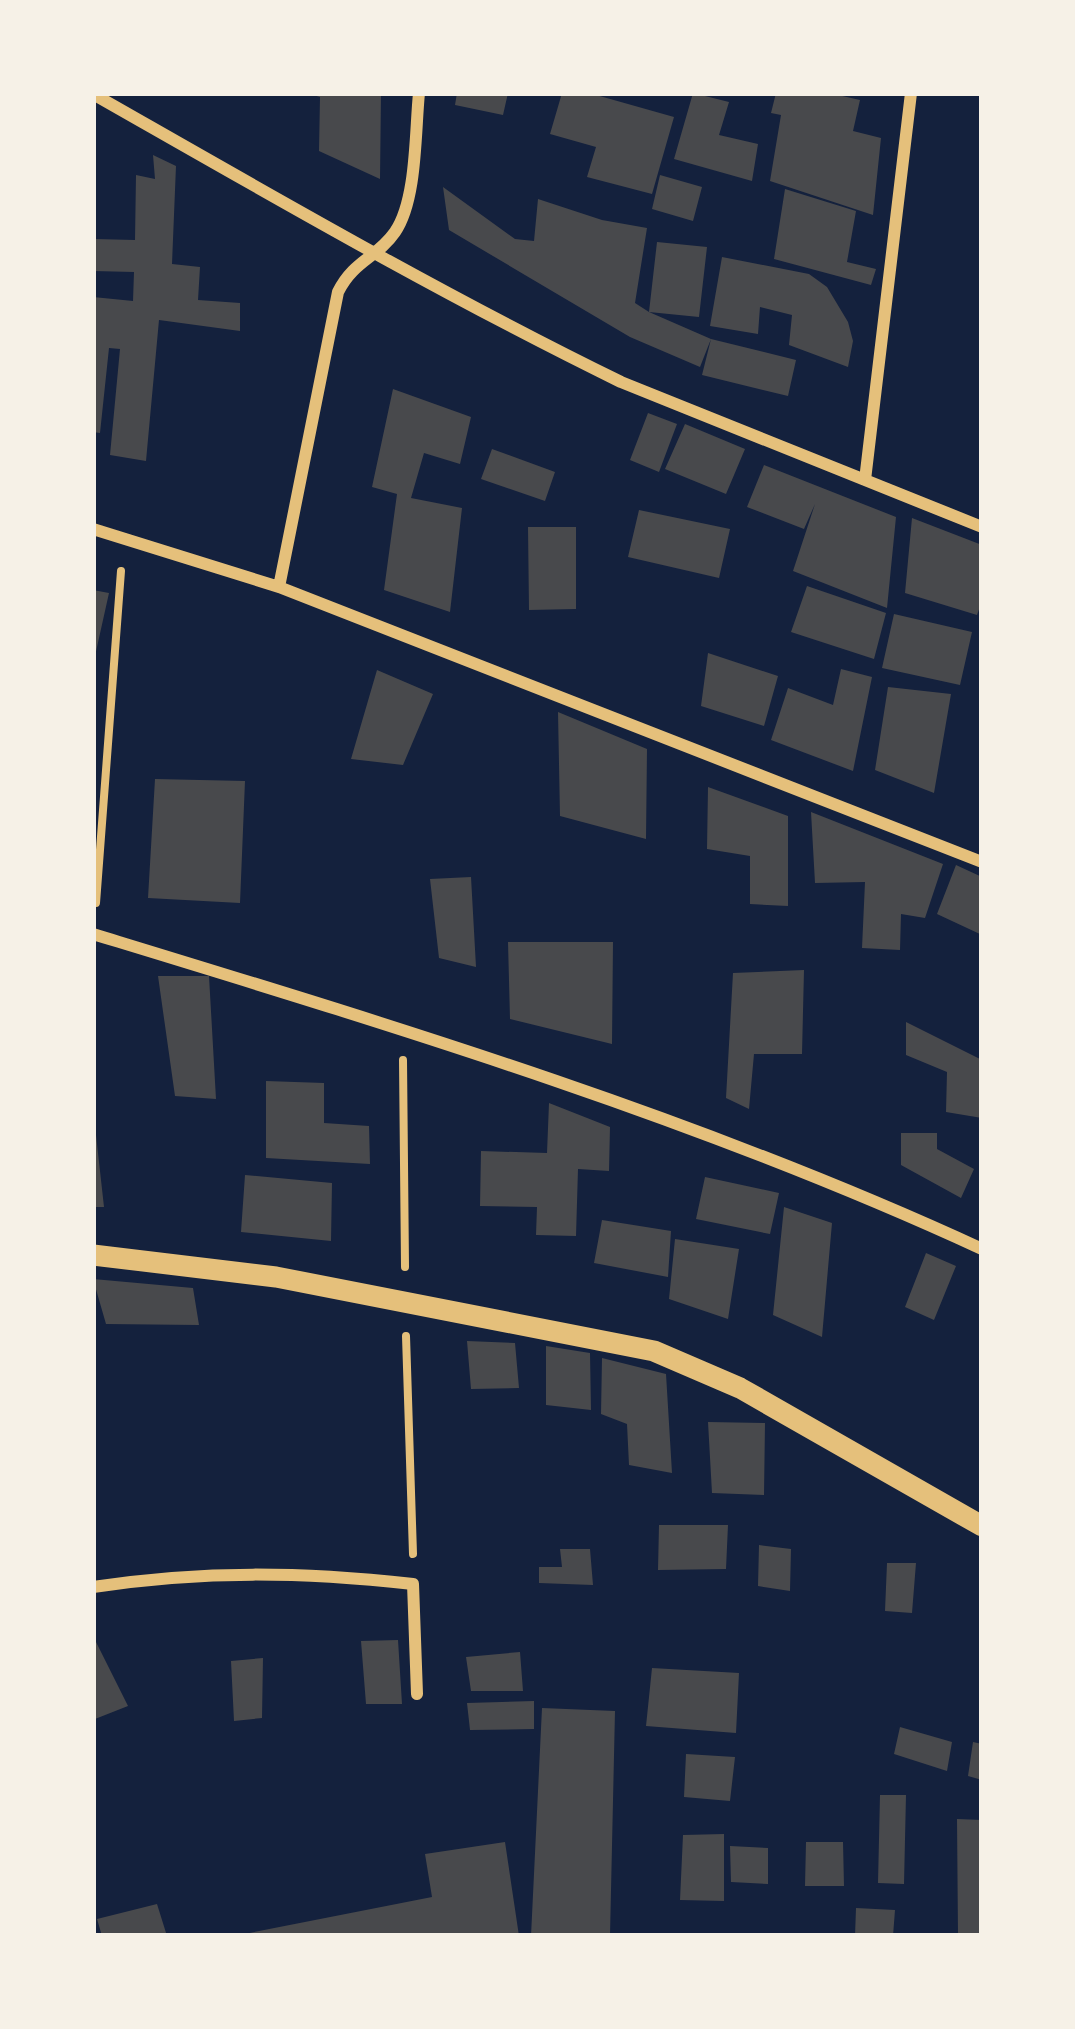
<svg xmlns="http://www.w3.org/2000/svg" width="1075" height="2029" font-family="'Source Sans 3',sans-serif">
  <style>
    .building { fill: #48494c }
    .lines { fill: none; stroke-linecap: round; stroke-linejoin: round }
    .path { stroke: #e5c07b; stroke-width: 8 }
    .minor { stroke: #e5c07b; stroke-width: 12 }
    .tertiary { stroke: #e5c07b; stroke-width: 21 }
  </style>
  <rect width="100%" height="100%" fill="#14213d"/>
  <path class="building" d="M381 93 380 179 319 151 320 97 310 94Z
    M457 93H508L503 115 455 105Z
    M562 93H589L674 117 652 194 587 177 596 147 550 134Z
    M693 93 729 102 719 135 758 144 752 181 674 159Z
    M776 93H829L860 100 853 131 881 138 873 215 770 181 781 115 771 113Z
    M153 155 176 166 172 264 200 267 198 300 240 303V331L159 320 146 461 110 455 120 349 109 348 100 433 93 432V297L133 301 134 272 93 271V246L94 239 135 240 136 175 155 179Z
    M660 175 702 187 693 221 652 209Z
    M443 187 515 239 534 241 538 199 602 220 647 228 635 303 649 312 657 242 707 247 699 317 649 312 711 339 700 367 630 337 449 230Z
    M785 189 856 211 847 262 876 269 871 285 774 259Z
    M722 257 809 274 827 287 848 322 853 341 848 367 789 345 792 315 760 307 758 334 710 326Z
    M711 339 796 360 788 396 702 375Z
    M393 389 471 417 460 464 424 453 411 498 462 508 450 612 384 590 397 494 372 487Z
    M648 413 677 424 659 472 630 460Z
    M685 424 745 449 726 494 665 469Z
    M492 449 555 472 545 501 481 479Z
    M764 465 896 517 887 608 793 571 815 504 804 529 747 507Z
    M639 510 730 529 719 578 628 557Z
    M912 518 982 545V601L977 615 905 593Z
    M528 527H576V609L529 610Z
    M807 586 886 613 874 659 791 632Z
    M93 590 109 593 95 656 93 655Z
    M894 614 972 632 960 685 882 668Z
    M708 653 778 676 764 726 701 706Z
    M841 669 872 677 853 771 771 740 788 688 833 705Z
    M377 670 433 694 403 765 351 759Z
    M888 687 951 694 934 793 875 770Z
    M558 712 647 749 646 839 560 816Z
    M155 779 245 781 240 903 148 898Z
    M708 787 788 816V906L750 904V856L707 849Z
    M811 812 943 864 925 918 901 914 900 950 862 948 865 882 815 883Z
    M956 865 982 877V935L937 914Z
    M471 877 476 967 439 958 430 879Z
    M508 942H613L612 1044 510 1019Z
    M804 970 802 1054H754L749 1109 726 1098 733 973Z
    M158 976H209L216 1099 175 1096Z
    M906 1022 982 1060V1118L946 1112 947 1072 906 1055Z
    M266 1081 324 1083V1123L369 1126 370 1164 266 1158Z
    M549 1103 610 1127 609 1171 578 1169 576 1236 536 1235 537 1207 480 1206 481 1151 547 1153Z
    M901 1133H937V1149L974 1169 961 1198 901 1165Z
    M93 1135H96L104 1207H93Z
    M245 1175 332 1183 331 1241 241 1232Z
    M705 1177 779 1193 770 1234 696 1219Z
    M784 1207 832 1223 822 1337 773 1315Z
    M602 1220 671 1231 668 1277 594 1263Z
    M675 1239 739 1249 728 1319 669 1299Z
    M926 1253 956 1266 934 1320 905 1307Z
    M93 1279 193 1288 199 1325 106 1324Z
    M467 1341 515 1343 519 1388 471 1389Z
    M546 1346 590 1353 591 1410 546 1405Z
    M602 1358 666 1374 672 1473 629 1465 627 1424 601 1414Z
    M708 1422 765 1423 764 1495 712 1493Z
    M659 1525H728L726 1569 658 1570Z
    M759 1545 791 1549 790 1591 758 1586Z
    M560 1549H590L593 1585 539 1583V1567H562Z
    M887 1563H916L912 1613 885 1611Z
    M93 1636 128 1706 95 1719 93 1715Z
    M398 1640 402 1704H366L361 1641Z
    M520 1652 523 1691H471L466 1657Z
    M263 1658 262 1718 234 1721 231 1661Z
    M652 1668 739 1673 736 1733 646 1726Z
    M534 1701V1729L470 1730 467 1703Z
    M542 1708 615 1711 610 1936H531Z
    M900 1727 952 1742 947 1771 894 1754Z
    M973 1742 982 1744V1780L968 1776Z
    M686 1754 735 1757 730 1801 684 1797Z
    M880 1795H906L904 1884 878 1883Z
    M957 1819 982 1820V1936H958Z
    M724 1834V1901L680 1900 683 1835Z
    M505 1842 519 1936H234L432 1897 425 1854Z
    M806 1842H843L844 1886H805Z
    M730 1846 768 1848V1884L731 1882Z
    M157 1904 167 1936H102L97 1919Z
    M856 1908 895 1910 893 1936H855Z"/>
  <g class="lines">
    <path class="path" d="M96 903 121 571
      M403 1060 405 1267
      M406 1336 413 1554"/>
    <path class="minor" d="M93 94C267 193 441 294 621 382L982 527
      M865 480 911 93
      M93 529 279 587 982 862
      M279 587 338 292C354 260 377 258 395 232 417 200 415 132 419 93
      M93 934C394 1026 696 1117 982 1249
      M93 1587C204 1570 302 1572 413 1584L417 1694"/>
    <path class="tertiary" d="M93 1255 276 1277 654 1351 740 1388 982 1526"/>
  </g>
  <rect width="1075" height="2029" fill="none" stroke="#f6f1e7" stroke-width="192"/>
</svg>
